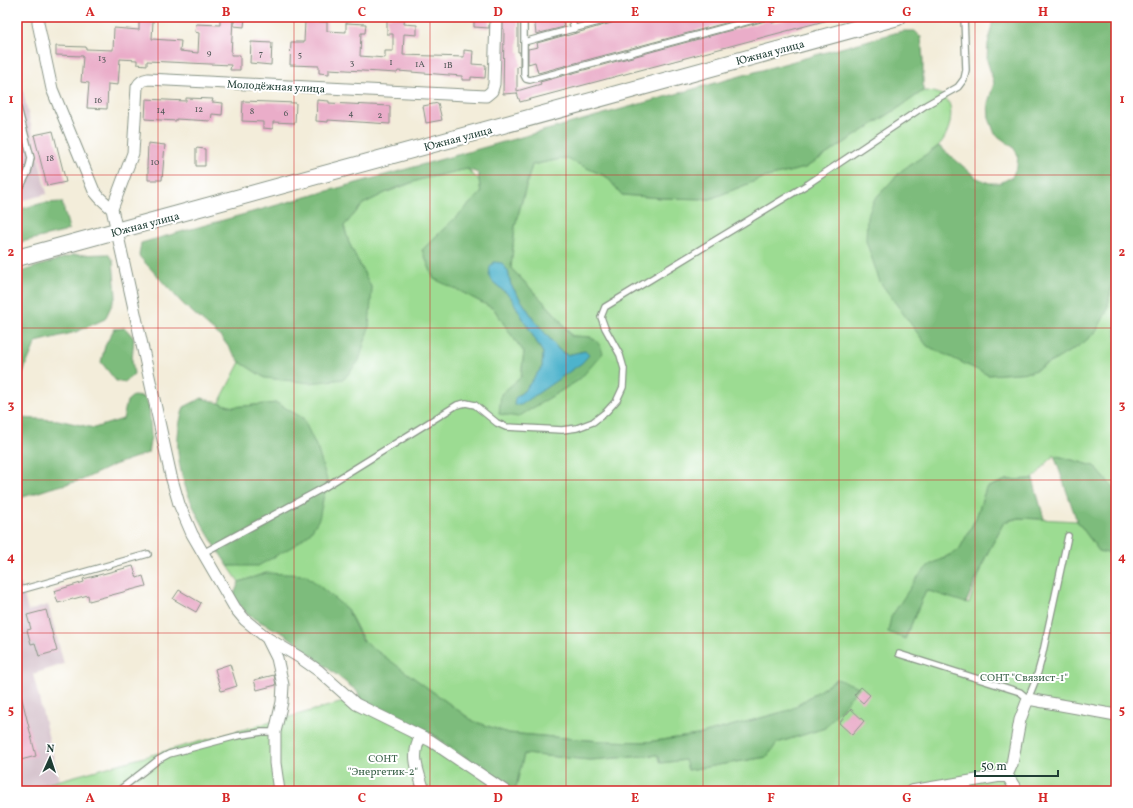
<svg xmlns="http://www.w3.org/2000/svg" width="1133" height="808" font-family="Vollkorn,serif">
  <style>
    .industrial { fill: #d2bdc8 }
    .green { fill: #9cdc92; stroke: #5e8c63 }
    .forest { fill: #7dbc7c; stroke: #4e7c58; fill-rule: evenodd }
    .water { fill: #4db3cc; stroke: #367880 }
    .building { fill: #eaadc9 }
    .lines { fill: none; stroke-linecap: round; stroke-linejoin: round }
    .lane-casing { stroke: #899587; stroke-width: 8 }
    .street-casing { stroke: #899587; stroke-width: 13 }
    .secondary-casing { stroke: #899587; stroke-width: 18 }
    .lane { stroke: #fff; stroke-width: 5.5 }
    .street { stroke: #fff; stroke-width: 11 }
    .secondary { stroke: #fff; stroke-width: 16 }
    .grid { fill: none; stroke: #d62828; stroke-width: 1; stroke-opacity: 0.55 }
    .labels { text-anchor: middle; stroke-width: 4; stroke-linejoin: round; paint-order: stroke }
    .number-label { font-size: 9px; fill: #525959 }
    .street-label { font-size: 11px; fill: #1f3d34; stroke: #fff }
    .park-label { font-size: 11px; fill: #3e654c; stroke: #fff }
    .neatline { fill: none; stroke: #d62828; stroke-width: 1.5 }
    .grid-label { font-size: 13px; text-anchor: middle; font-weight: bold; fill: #d62828 }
  </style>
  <rect width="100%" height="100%" fill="#fff"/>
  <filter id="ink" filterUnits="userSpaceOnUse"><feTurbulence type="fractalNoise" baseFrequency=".025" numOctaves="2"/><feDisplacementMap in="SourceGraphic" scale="8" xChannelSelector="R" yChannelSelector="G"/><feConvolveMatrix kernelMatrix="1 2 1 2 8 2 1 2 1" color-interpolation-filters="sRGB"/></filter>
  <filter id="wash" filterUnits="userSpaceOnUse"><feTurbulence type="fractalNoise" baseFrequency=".012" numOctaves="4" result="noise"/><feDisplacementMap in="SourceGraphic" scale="16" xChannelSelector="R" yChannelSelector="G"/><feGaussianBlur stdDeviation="0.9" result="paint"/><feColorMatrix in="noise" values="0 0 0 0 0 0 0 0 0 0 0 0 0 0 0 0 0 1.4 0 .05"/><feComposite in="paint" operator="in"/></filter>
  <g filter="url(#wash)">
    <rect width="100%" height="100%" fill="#f3edda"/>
    <path class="industrial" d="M17 66 47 194 17 202Z
      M21 584 28 611 48 605 64 664 33 674 59 780 28 789 25 791H17V585Z"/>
    <path class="green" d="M923 91C933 91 944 93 949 103 954 116 948 137 938 146 927 156 913 161 902 171 892 180 884 190 874 200L988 375 1031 372 1057 359 1107 311 1116 261V491L1094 466 1054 455 1033 479 1006 480 986 488 976 518 959 550 928 566 888 631 905 639 926 590 969 603 986 556 1004 522 1020 518 1077 521 1099 551 1116 555V791H515L524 754 590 760 658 755 661 763 686 760 688 770 767 757 777 743 825 728 837 679 790 710 698 735 647 742 600 741 508 733 473 721 365 643 347 609 266 573 239 582 228 566 261 564 277 403 233 407 219 403 240 362 265 378 372 289 349 243 344 226 363 204 385 193 422 179 467 169 479 180 481 193 422 250 434 278 460 291 494 309 512 336 524 352 521 377 499 414 591 337 572 336 557 316 511 268 515 226 532 165 565 158 607 177 622 195 662 198 710 199 763 178 805 168 900 107Z
      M358 698 434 735 513 791H25L28 789Z"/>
    <path class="forest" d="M995 17H1116V261L1107 311 1096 332 1082 344 1057 359 1031 372 988 375 927 346 880 282 866 241 867 217 874 200 902 170 939 146 977 178 989 183H1000L1012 177 1017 166 1018 155 1013 147 995 134 989 118 988 103 994 83 987 60 988 44 993 19Z
      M902 31H915L921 37 923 60V91L900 107 805 168 763 178 710 199 662 198 622 195 607 177 565 158 532 165 515 226 511 268 557 316 571 336C589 337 596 334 603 353L579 380 518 417 499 414 501 394 521 377 524 352 512 336 494 309 460 291 434 279 422 250 481 193 478 173 467 169 422 179 391 190 363 204 344 226 349 243 372 289 369 327 359 361 344 379 310 383 265 378 240 362 221 337 183 304 139 256 141 243ZM508 271 511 285 535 321 559 350 567 355 585 351 515 398 525 390 542 367 543 353 510 296 493 282Z
      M62 202 69 229 64 232 17 243V210L43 203Z
      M108 254 113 261 116 296 105 319 76 332 36 342 18 384 19 418 58 420 94 428 123 419 127 401 133 396 144 397 149 406 151 436 148 453 114 465 82 480 51 488 17 499V273L73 255Z
      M125 328 134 338 132 360 134 374 125 382 116 381 101 362 105 346 114 329Z
      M202 398 233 407 277 403 303 418 318 450 327 480 319 519 310 533 295 545 258 566H228C202 526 171 478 179 427 180 420 182 413 184 407Z
      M1054 455 1094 466 1116 491V555L1099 551 1077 521Z
      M1033 479 1044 519 1018 518 1004 522 986 556 966 603 926 590 905 639 888 632 891 617 916 579 928 566 959 550 976 518 986 488 1006 480Z
      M266 573 306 575 347 609 362 640 473 721 508 733 600 741 647 742 698 735 790 710 837 679 859 687 825 728 777 743 767 757 688 770 685 760 661 763 658 755 590 760 524 754 515 791H513L434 735 360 699 358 692 286 635 249 616 233 597 239 582Z"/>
    <path class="water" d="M494 262 502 263 508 271 511 285 535 321 559 350 567 355 585 351 589 355 582 363 521 405H514L515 398 525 390 542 367 543 353 510 296 493 282 489 275 490 267Z"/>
    <g id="blocks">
      <path class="building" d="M234 17H245L244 27 234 26Z
        M387 17H405L404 24 417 25V35L404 34 403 55 464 57V50L473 51 472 64 486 65 485 78 471 77V80H462V76L398 71 397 73 329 69V74L319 73V66L290 65 291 42H304L305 21 327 22V31L346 32V23L366 24 365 33H361L360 56 385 58V51H393V34H387Z
        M474 17H489V28L474 27Z
        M503 17H518V52H520V66L517 67V91L541 84 540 82 765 21 768 17H771L772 23 795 17H828V20L520 102 517 93 503 94 504 29H503Z
        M534 17H562L564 27 536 34Z
        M580 17H601L581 22Z
        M621 17H748L538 73 535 62 528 64V49L538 47 537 43 566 35V36L618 21Z
        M220 18 233 19 231 55H240V70H230L231 65 147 61V65L137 64V60L120 59 118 85 108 84 107 109 87 108 89 83 81 82 83 56 56 55V46L86 47V49L113 50 114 28 139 30V20L153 21 152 39 181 41 180 51 198 53 199 33 195 32 196 24 220 25Z
        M251 42 272 43 271 65 250 63Z
        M186 98 213 99 212 102 223 103 222 115 212 114 211 121 176 119V121L145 119 146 99 186 101Z
        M317 100 329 101V103L390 106V124L328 120V122L316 121Z
        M243 101 296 103 295 123 273 122V129L263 128V122L242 121Z
        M438 103 442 120 426 123 423 106Z
        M53 131 66 182 47 186 34 135Z
        M148 143 165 145 162 180H148V168H147Z
        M196 148 205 149V166H196Z
        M133 566 137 578 143 576 146 586 89 601 88 595 58 603 54 591 84 582 83 579Z
        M179 590 201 603 196 612 173 599Z
        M46 610 57 651 39 656 35 643 31 644 27 630 31 629 27 615Z
        M230 664 237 686 221 691 215 669Z
        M274 675 276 685 257 690 254 680Z
        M861 687 870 695 863 703 854 695Z
        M17 691H20L36 756 17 761Z
        M851 709 864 721 852 735 839 723Z"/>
    </g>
  </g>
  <g filter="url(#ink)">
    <use href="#blocks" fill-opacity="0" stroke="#899587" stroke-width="1"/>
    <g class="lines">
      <defs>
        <path id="lane" d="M524 17V75L526 79 530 80 764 17
          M571 17 574 29
          M524 42 617 17
          M17 104 31 158 28 172 22 184 17 189
          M203 553 325 487 457 405 466 403 475 405 497 423 506 427 562 430 577 428 593 422 606 412 617 400 623 387 624 369 620 355 605 328 601 317 605 307 808 184 926 105 958 87 964 79 966 70 964 17
          M17 591 148 554
          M899 654 1020 692 1028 699 1036 679 1041 661 1068 536
          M118 791 158 760 169 754 237 736 262 732H275"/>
        <path id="street" d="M38 17V23L52 89 94 191 100 198 112 209 171 476 179 504 192 534 235 608 245 620 267 638 277 658 283 685 282 702 275 732V763L279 791
          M112 209 133 153 137 87C140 81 143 80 148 79L486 96 492 91 494 84 496 17
          M267 638 299 657 319 671 356 704 431 741 505 791
          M421 736C410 756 418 770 424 791
          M1007 775 1017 791
          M911 791 1007 775 1012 764 1020 720 1028 699 1116 715"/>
        <path id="secondary" d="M17 258 898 17"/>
      </defs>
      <use href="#lane" class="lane-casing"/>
      <use href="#street" class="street-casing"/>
      <use href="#secondary" class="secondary-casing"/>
      <use href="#lane" class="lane"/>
      <use href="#street" class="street"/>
      <use href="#secondary" class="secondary"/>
    </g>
  </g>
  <path class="grid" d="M158 17V791M294 17V791M430 17V791M566 17V791M703 17V791M839 17V791M975 17V791M17 175H1116M17 328H1116M17 480H1116M17 633H1116"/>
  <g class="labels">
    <g class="number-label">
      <text x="209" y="56">9</text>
      <text x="261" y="56">7</text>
      <text x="300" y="57">5</text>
      <text x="102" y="61">13</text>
      <text x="352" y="65">3</text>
      <text x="391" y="65">1</text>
      <text x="420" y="67">1А</text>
      <text x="448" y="68">1В</text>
      <text x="98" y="103">16</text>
      <text x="199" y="112">12</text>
      <text x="161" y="113">14</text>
      <text x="252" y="114">8</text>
      <text x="286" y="116">6</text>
      <text x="351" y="116">4</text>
      <text x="380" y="118">2</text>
      <text x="50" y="161">18</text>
      <text x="155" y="165">10</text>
    </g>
    <g class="street-label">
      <text transform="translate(770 52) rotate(-15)" y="4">Южная улица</text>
      <text transform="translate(276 86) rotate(3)" y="4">Молодёжная улица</text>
      <text transform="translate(458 138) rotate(-15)" y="4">Южная улица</text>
      <text transform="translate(145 224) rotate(-15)" y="4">Южная улица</text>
    </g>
    <g class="park-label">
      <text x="1024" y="681">СОНТ "Связист-1"</text>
      <text x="383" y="762">СОНТ<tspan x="383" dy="13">"Энергетик-2"</tspan></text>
    </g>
  </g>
  <rect width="1133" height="808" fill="none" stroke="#fff" stroke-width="44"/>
  <g transform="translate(50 758) rotate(3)" stroke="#ffffff" stroke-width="3" paint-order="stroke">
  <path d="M0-3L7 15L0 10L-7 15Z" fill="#1f3d34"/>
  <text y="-6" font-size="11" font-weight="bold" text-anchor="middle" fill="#1f3d34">N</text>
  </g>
  <path d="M975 770v6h83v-6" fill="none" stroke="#1f3d34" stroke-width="2"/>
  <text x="981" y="770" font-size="12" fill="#1f3d34" stroke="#ffffff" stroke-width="3" paint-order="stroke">50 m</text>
  <rect x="22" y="22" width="1089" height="764" class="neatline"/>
  <g class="grid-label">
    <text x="90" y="16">A</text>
    <text x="226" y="16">B</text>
    <text x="362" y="16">C</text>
    <text x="498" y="16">D</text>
    <text x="635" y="16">E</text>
    <text x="771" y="16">F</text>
    <text x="907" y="16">G</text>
    <text x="1043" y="16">H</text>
    <text x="11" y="103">1</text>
    <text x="1122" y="103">1</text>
    <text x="11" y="256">2</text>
    <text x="1122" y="256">2</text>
    <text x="11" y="409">3</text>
    <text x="1122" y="409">3</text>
    <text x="11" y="561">4</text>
    <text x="1122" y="561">4</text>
    <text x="11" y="714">5</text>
    <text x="1122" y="714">5</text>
    <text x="90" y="802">A</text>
    <text x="226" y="802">B</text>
    <text x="362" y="802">C</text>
    <text x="498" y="802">D</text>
    <text x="635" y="802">E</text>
    <text x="771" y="802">F</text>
    <text x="907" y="802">G</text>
    <text x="1043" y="802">H</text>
  </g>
</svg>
